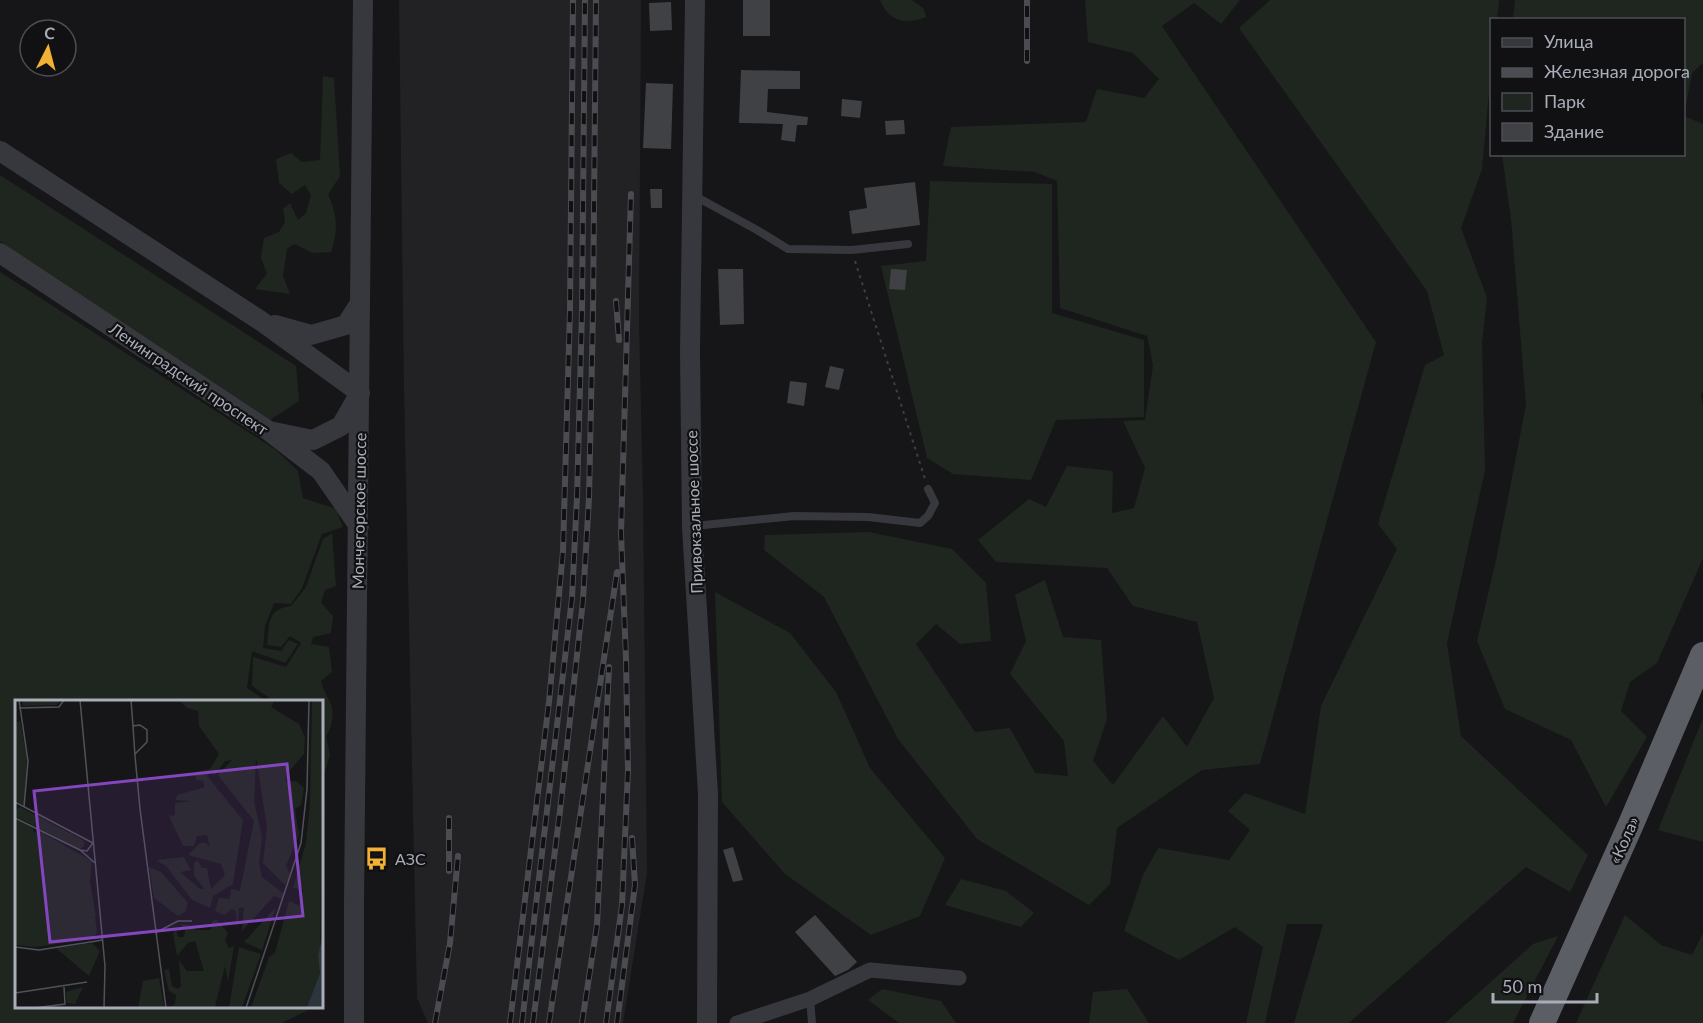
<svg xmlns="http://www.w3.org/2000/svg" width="1703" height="1023" font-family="Lato,sans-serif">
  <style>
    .built { fill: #222225 }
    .green { fill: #1e261f }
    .building { fill: #404145 }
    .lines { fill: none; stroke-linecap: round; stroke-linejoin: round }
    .path { stroke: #3d3f44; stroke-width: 2; stroke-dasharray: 3 4.5; stroke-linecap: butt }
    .service { stroke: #37383d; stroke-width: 8 }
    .minor { stroke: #37383d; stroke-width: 15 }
    .tertiary { stroke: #37383d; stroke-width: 20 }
    .trunk { stroke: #5b5e65; stroke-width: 26 }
    .rail-casing { stroke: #4a4c52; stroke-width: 6 }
    .rail { stroke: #111113; stroke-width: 4; stroke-dasharray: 11; stroke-linecap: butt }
    .labels { text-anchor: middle; stroke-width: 4.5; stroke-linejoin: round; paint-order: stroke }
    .street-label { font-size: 16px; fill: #a8adb8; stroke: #111113 }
    .poi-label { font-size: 16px; fill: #a8adb8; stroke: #111113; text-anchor: start }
    .inset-road { fill: none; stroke: #505258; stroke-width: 1.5 }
    .view { fill: #8446be; fill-opacity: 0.15; stroke: #8446be; stroke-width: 3 }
    .inset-edge { fill: none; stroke: #a8adb8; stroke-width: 3 }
  </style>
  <rect width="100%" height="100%" fill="#161618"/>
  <path class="built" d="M399 0H641L639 321 643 497 647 873 623 1023H428L417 998 404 389Z"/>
  <path class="green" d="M880 0H912L924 9 926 17C905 25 889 22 880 0Z
    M1085 0H1240L1221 24 1194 3 1162 26 1376 342 1260 764 1202 770 1117 828 1110 884 1089 905 977 839 898 739 824 597 764 550 765 535 869 532 952 549 986 583 991 641 960 644 936 624 916 644 975 732 1010 728 1035 773 1068 776 1064 741 1010 674 1026 641 1015 595 1045 580 1063 637 1101 640 1107 719 1093 761 1113 785 1163 716 1187 747 1214 698 1197 622 1133 606 1107 568 996 562 978 540 1029 499 1046 507 1067 466 1113 471 1112 513 1134 508 1145 468 1123 421 1145 420 1153 365 1147 336 1060 308 1057 181 1035 172 943 166 951 127 1086 122 1097 89 1144 98 1159 79 1133 53 1088 42Z
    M1270 0H1499L1497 19 1492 20 1491 70 1482 169 1461 228 1487 298 1482 343 1485 470 1447 643 1461 736 1588 855 1570 892 1526 867 1349 1023H1294L1323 924H1287L1265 1023H1246L1263 947 1235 927 1179 960 1124 931 1143 875 1158 848 1229 860 1250 830 1228 811 1245 793 1305 814 1321 706 1397 549 1378 524 1425 365 1444 355 1427 291 1239 28Z
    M1515 0H1703V63L1692 73 1684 116 1703 124V390L1701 396 1703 406V558L1657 663 1630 682 1621 711 1647 737 1606 807 1571 740 1505 709 1477 641 1496 560 1526 405 1511 219 1502 155 1684 154V20L1513 19Z
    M323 76 334 78 340 176 328 195C338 215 338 232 331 252L313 253 294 244 287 249 283 276 290 294 255 289 267 274 261 258 264 238 279 232 285 222 283 209 290 203 298 220 306 213 311 195 305 185 292 194 279 183 276 159 291 153 302 162 320 160Z
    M0 175 296 366 299 401 270 420 0 241Z
    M930 181 1052 184V313L1144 340V417L1056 420 1031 480 953 474 927 458 881 266 926 261Z
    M0 272 276 450 298 471 303 498 336 509 343 527 322 534 302 588 291 604 274 603 265 626 263 648 281 651 289 640 298 644 285 663 252 651 247 688 268 702H16V1006L311 1007 308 1010 282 1023H0Z
    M332 533 336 586 325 590 321 603 333 616 331 633 313 637 311 644 329 647 332 672 321 681C323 691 330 699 332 708 334 716 331 730 326 736L330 755 321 784V702H271V699L252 686 253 657 286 667 301 643 290 636 281 647 267 645C270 624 266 609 291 606L306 587 323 539Z
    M715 592 790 633 836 692 870 768 945 858 920 916 871 935 785 874 722 802Z
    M1703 718V842L1658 830Z
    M961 879 1006 891 1034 913 1021 927 945 905Z
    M1625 915 1661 945 1692 955 1703 933V1023H1576Z
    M1558 936 1513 1023H1445L1533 944Z
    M882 989 941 1001 956 1023H899L868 1000Z
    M1127 989 1149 1023H1089L1093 992Z"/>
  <path class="building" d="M743 0H770V36H743Z
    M671 2 672 30 650 31 649 3Z
    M741 70 800 71V89H768L767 112 808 117 807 125H797L795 142 781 140 783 124 739 123Z
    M646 83 673 84 671 149 643 148Z
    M842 99 862 101 860 118 841 116Z
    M904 120 905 134 886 135 885 121Z
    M915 182 920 225 852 234 849 211 867 208 864 188Z
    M650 189H662V208H651Z
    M718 269H743L744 324 720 325Z
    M891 269 907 270 905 290 889 289Z
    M830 366 844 369 839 390 825 387Z
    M790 381 807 383 804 406 787 403Z
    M733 847 743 880 733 882 723 850Z
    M815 915 857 962 848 970 835 976 795 932Z"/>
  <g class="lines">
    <path class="path" d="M855 261 925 479"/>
    <path class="service" d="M693 195 757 230 788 249 852 250 908 244
      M694 526 794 516 868 517 920 523 928 516 935 503 928 489
      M810 999 812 1023"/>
    <path class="minor" d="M737 1023 810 999 870 970 959 978"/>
    <path class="tertiary" d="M695 0 690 352 692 527 708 794 707 1023
      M0 151 261 321 360 393 341 426 313 440 269 431
      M0 253 269 431 321 471 359 526
      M275 325 311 335 346 325 360 303
      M354 1023V903L363 0"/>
    <path class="trunk" d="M1542 1023 1631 824 1703 655"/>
    <defs>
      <path id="rail" d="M1027 61V0
        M616 301 619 340
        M449 818V871
        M435 1023 450 943 458 856
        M510 1023 549 702 563 551 570 310 573 0
        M522 1023 572 598 577 497 582 311 585 0
        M533 1023 560 811 583 600 589 498 593 311 596 0
        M549 1023 617 572
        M582 1023 597 925 609 667
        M606 1023 622 905 628 770 626 659 621 533 631 194
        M617 1023 635 885 632 838"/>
    </defs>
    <use href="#rail" class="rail-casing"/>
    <use href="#rail" class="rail"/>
  </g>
  <defs>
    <symbol id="bus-bare" viewBox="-9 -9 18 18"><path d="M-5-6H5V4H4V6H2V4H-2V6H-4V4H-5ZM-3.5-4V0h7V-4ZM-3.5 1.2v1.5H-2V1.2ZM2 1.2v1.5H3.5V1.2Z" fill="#f2b134" stroke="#111113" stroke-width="2.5" paint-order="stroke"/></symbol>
  </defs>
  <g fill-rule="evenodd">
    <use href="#bus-bare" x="360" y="842" width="33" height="33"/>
  </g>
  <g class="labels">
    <g class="street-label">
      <text transform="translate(189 379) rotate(34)" y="6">Ленинградский проспект</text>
      <text transform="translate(359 511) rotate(-89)" y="6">Мончегорское шоссе</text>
      <text transform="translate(694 512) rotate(-92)" y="6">Привокзальное шоссе</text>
      <text transform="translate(1624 840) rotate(-66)" y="6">«Кола»</text>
    </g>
    <g class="poi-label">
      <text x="395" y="865">АЗС</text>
    </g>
  </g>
  <g transform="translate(15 700)">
    <rect width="308" height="308" fill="#161618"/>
    <path d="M7 0H46L41 5 8 6ZM164 0H260L256 7 284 24 290 37 289 54 271 75V82L281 81 289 88 286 105 280 109 284 135 271 166 275 174 270 185 248 163 252 127 241 57 239 102 247 137 244 163 247 177 268 193 266 199 259 196 227 231 229 207 224 208 222 232 221 211 217 209 209 215 200 211 204 198 215 199 216 189 225 191 239 121 203 75 217 60 210 61 200 75 196 72 192 76 228 120 218 184 198 196 195 208 177 200 151 166 141 160 169 157 176 170 165 172 185 189H189L179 175V163L183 160 187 168H192L196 189 210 175 206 164 173 155 185 143H191L195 148 192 135 182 136 179 146H168L154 116 160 115V103L178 101 161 100 162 95 190 87 188 81 181 80 180 72 195 69 204 54 184 26 183 11 172 8ZM297 0H307L305 273 292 307 236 308 254 257 260 253 274 201 285 206 287 199 288 189 278 188 291 143 295 103ZM5 21 12 57 9 105 0 100V23ZM5 107 68 140 70 145 65 149 0 116V110ZM0 119 18 128 19 133 22 130 77 161 75 181 81 217 77 218H80L82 232 77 239 20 247 0 245ZM134 167 146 172 173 203 170 212 163 216 139 198ZM261 207 247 250 229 242ZM202 220 213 233 210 240 214 248 219 246 213 282 210 266 200 307H155L160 304 161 295 154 291 149 270 154 269 157 286 162 289 166 287 164 260 172 271H189L180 241 173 243 162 256 158 233 161 229 163 237H169L170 230 165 224 174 225 180 230H196L197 221ZM77 243 85 251 74 276 41 248ZM224 247 246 254 227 307 214 308ZM144 278 149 307 123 308 128 281ZM68 287 60 304 52 303 51 292Z" fill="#1e261f"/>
    <path d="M307 239V307H292L305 273 303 255Z" fill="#2c353c"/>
    <path class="inset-road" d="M4 0 13 61 9 107M65 0 90 266 89 308M116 0 118 26M4 8 44 7 49 0M120 54 132 42V30L125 25 118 26 120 56 125 109 151 308M0 102 78 143 72 151 65 150M0 118 65 150 80 163M140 233 163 221H177M0 247 24 250 88 240M0 293 72 282M19 308 50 304 49 287M231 308 286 143 292 89 294 0"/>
    <path class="view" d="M272 64 288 216 35 242 19 91Z"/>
    <rect width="308" height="308" class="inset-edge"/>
  </g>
  <rect x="1490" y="18" width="195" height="138" fill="#111113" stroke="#4d4f55" stroke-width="1.5"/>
  <rect x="1502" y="38" width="30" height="9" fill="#37383d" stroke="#4d4f55" stroke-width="1.5"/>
  <text x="1544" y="48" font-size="18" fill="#a8adb8">Улица</text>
  <rect x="1502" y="68" width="30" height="9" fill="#4a4c52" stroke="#4d4f55" stroke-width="1.5"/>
  <text x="1544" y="78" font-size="18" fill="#a8adb8">Железная дорога</text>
  <rect x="1502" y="93" width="30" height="18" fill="#1e261f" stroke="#4d4f55" stroke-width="1.5"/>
  <text x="1544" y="108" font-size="18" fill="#a8adb8">Парк</text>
  <rect x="1502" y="123" width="30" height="18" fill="#404145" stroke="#4d4f55" stroke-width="1.5"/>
  <text x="1544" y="138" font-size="18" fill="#a8adb8">Здание</text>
  <g transform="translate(48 48) rotate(6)"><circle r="28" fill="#111113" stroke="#4d4f55" stroke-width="1.5"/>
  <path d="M0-4.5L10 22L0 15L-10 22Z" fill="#f2b134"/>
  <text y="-9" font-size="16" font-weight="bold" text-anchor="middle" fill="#a8adb8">С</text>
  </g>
  <path d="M1493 993v9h104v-9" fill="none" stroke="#a8adb8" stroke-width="3"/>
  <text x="1502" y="993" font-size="18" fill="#a8adb8" stroke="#111113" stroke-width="4.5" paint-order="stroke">50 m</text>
</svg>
